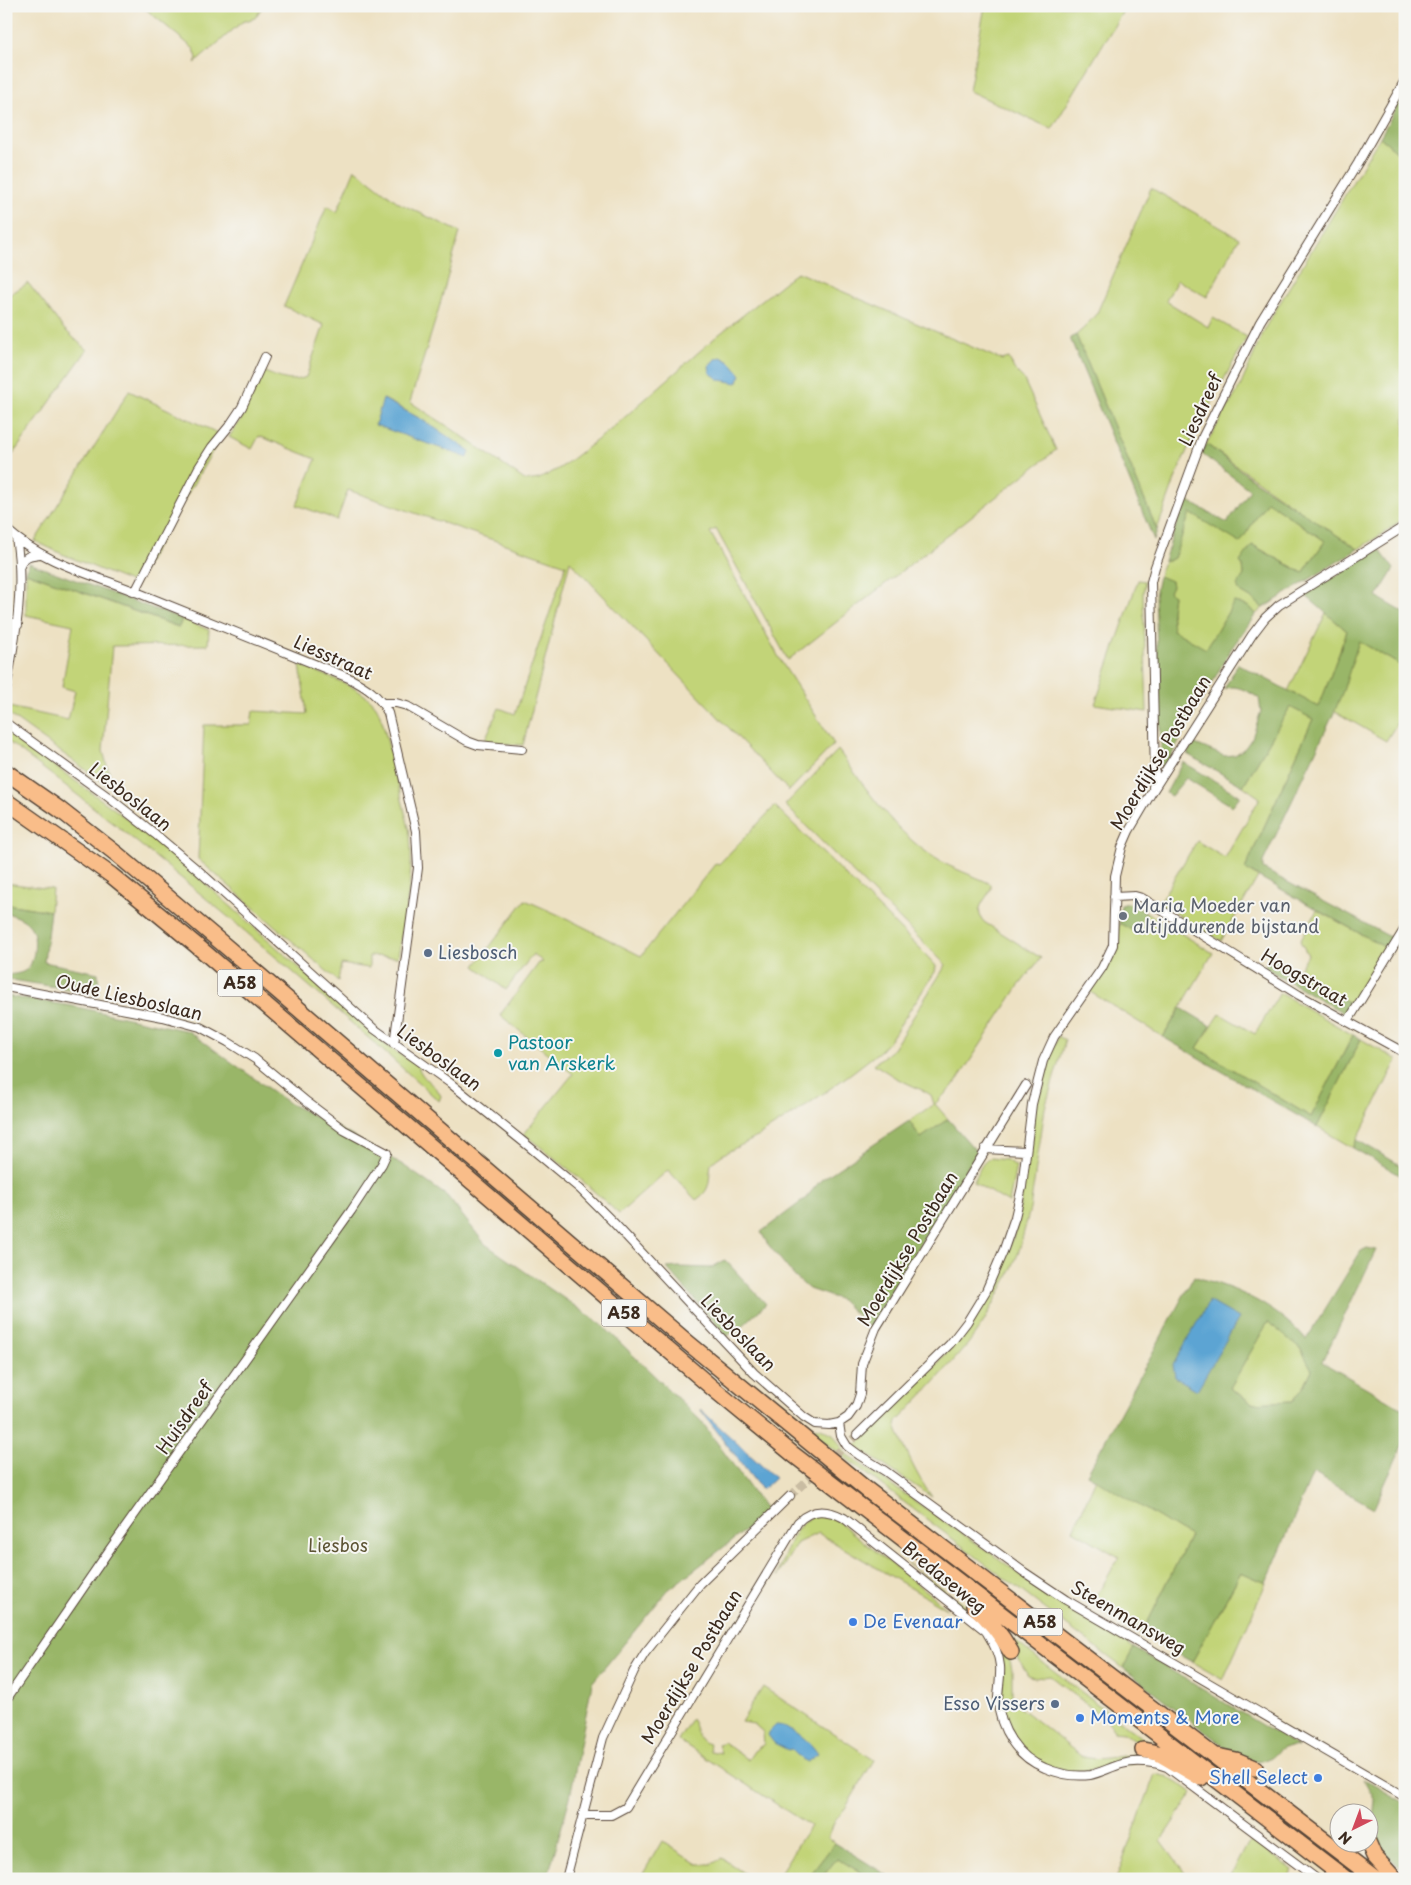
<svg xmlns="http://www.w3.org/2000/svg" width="1411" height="1885" font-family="'Playpen Sans',sans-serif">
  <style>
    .green { fill: #c2d478; stroke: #7e7f4b; fill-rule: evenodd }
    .forest { fill: #99b668; stroke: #6a7043; fill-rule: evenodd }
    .water { fill: #5ca4d3; stroke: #4c6778 }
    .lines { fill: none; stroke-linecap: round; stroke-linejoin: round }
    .minor-tunnel { stroke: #c9bca2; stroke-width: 8; stroke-dasharray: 8 4; stroke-linecap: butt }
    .minor-casing { stroke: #564537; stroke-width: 10 }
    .motorway-casing { stroke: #564537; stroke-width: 18 }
    .minor { stroke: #fff; stroke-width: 8 }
    .motorway { stroke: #f9bd89; stroke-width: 15 }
    .worship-dot { fill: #6b7280; stroke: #f6f6f2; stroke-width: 2 }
    .service-dot { fill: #5c6f8a; stroke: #f6f6f2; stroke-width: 2 }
    .culture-dot { fill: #0f9aa8; stroke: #f6f6f2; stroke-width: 2 }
    .shop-dot { fill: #3f7fe0; stroke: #f6f6f2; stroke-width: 2 }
    .labels { text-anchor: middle; stroke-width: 4; stroke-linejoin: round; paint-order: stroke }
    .shield { fill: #f6f6f2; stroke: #73675e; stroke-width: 1 }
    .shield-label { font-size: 16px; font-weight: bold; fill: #3b2a1e }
    .street-label { font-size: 18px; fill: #3b2a1e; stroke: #f6f6f2 }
    .worship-label { font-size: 18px; fill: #5b616d; stroke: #f6f6f2; text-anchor: start }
    .service-label { font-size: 18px; fill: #4e5e75; stroke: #f6f6f2; text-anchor: start }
    .culture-label { font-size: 18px; fill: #0d838f; stroke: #f6f6f2; text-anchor: start }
    .park-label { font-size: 18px; fill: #5d5434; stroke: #f6f6f2 }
    .shop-label { font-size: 18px; fill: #366cbe; stroke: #f6f6f2; text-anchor: start }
  </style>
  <rect width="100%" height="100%" fill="#f6f6f2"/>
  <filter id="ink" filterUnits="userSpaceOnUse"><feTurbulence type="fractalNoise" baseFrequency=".02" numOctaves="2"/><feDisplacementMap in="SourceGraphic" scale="10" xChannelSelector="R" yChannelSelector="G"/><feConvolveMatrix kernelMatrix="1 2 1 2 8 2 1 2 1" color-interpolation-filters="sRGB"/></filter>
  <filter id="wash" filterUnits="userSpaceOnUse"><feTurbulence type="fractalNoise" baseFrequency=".0096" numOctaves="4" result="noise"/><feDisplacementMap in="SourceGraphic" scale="20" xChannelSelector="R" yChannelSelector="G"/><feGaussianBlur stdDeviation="1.12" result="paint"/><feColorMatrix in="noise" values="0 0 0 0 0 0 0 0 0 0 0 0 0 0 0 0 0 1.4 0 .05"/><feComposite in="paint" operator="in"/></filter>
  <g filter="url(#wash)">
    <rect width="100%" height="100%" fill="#ede1c3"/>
    <path class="green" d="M142 6H263L255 18 242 22 195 63 197 58 194 49Z
      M985 6H1126L1052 129 969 91Z
      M1380 137 1405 158V517L1384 533 1358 549 1300 511 1206 444 1240 387 1266 326Z
      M355 169 399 203 460 232 437 315 410 402 452 429 526 481 539 479 560 468 609 431 717 336 797 272 1002 360 1009 358 1014 369 1023 378 1056 450 788 660 716 529 710 532 782 663 834 744 789 791 570 561 523 745 484 742 499 708 515 714 566 565 348 490 337 520 297 505 316 459 259 436 252 449 229 437 242 418 262 371C278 377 290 384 306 377L324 325 284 306 327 206 337 212ZM384 399 421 419 375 425Z
      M1151 188 1239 238 1207 297 1177 280 1166 301 1208 327 1213 318 1247 337 1194 434 1177 474 1157 530 1076 335 1084 328 1097 313Z
      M28 283 64 329 87 350 6 464V297Z
      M129 391 222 435 135 584 62 554 35 541Z
      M1267 501 1325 541 1303 573 1253 545 1243 566 1244 575 1239 591 1254 600 1263 608 1256 614 1249 607 1234 602 1206 650 1173 630 1171 611 1173 595 1168 592 1159 576 1164 561H1168L1174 558 1190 513 1240 542Z
      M26 572 178 627H179L182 619 209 630 208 645 112 646 103 751 114 790 8 714 9 707 68 720 75 691 62 687 73 625 26 615Z
      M1138 580 1145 581 1143 594 1147 712 1095 704Z
      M1326 613 1347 631 1319 707 1288 691Z
      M1359 641 1405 668V710L1386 741 1334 711Z
      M300 665C323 675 361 686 376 706 379 711 381 718 383 724L409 828C416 871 404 915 398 957L369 956V968L341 964 338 981 198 859 204 725H251L253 711 307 714Z
      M1290 707 1313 719 1245 869 1258 877 1221 941 1159 903 1197 841 1225 858 1260 798 1243 786Z
      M6 731 117 811 199 878 387 1046 418 1066C422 1080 435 1084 441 1096L439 1101C300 975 156 853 6 740Z
      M838 750C867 789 893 831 935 858 952 869 973 875 991 884V889C985 901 973 909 984 922L1041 958 1018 987 955 1084 935 1104 948 1119 921 1138 909 1121 934 1104 931 1095 924 1091 896 1078 874 1064 893 1049 946 965 785 805Z
      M775 806 926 955 936 966 935 972 890 1040 881 1050C843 1081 802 1109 760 1135 744 1146 724 1150 711 1164 708 1182 712 1189 696 1200L668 1170 619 1214 576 1175 524 1134 573 1074 500 1015 539 963 543 962 533 954 506 990 475 966 525 900 568 919 641 956 716 863 719 864Z
      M6 883 52 889 50 911 6 904Z
      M1317 910 1386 948 1353 1005 1297 972 1308 955 1300 941Z
      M1146 912 1213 953 1163 1037 1087 990C1100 969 1118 947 1119 923L1135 931Z
      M1280 993 1353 1035 1311 1117 1197 1048 1220 1014 1255 1034Z
      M1058 1036 1065 1040 1045 1108 1030 1209 1018 1254 1008 1277 983 1323 968 1344 932 1385 897 1422 896 1426C906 1452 916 1475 932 1497L855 1446 938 1363 984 1305 1013 1238 1018 1218 1037 1097Z
      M1361 1039 1397 1060 1353 1148 1317 1127Z
      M990 1158 1006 1160 1016 1166 1009 1203 973 1182C980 1172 979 1164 990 1158Z
      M1268 1321C1285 1333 1306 1349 1312 1370L1303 1388 1293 1401 1252 1403 1230 1388Z
      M805 1427 821 1428 833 1434 846 1454 998 1558 1054 1600 1134 1648 1123 1668Z
      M1096 1479 1190 1536 1142 1634 1092 1604 1119 1557 1073 1530Z
      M816 1514H825L834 1518 937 1600 948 1610 818 1533 797 1543 777 1577C786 1553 791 1526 816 1514Z
      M907 1563 980 1616 1009 1655 1012 1670V1695L1019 1707 1081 1756C1099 1763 1118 1754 1138 1755 1145 1755 1154 1760 1161 1762L1149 1760 1074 1773 1046 1766 1025 1754 1008 1731 1001 1709 1003 1669 981 1622Z
      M1241 1572 1266 1583 1223 1680 1192 1662Z
      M1002 1631 1156 1749 1138 1743 1124 1733 1114 1732 1112 1725 1108 1721 1050 1676 1035 1678 1028 1675Z
      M763 1687 874 1760 846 1807 835 1821 828 1838 835 1843 807 1879H776L810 1826 678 1740 691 1719C698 1728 695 1741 709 1744L710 1751 721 1753 718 1744 723 1742 748 1760 754 1751 764 1744 763 1732 754 1724 741 1722Z
      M1155 1774C1171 1776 1180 1784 1193 1793L1161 1840 1190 1879H1116Z
      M1251 1838 1293 1870 1288 1879H1229Z
      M662 1841 698 1864H712L722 1858 752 1879H640Z
      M837 1858 871 1879H821Z"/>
    <path class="forest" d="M1405 92V158L1380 137Z
      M1076 335 1157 530 1154 540 1070 338Z
      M1206 444 1256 482 1358 549 1263 608 1254 600 1239 591 1237 585 1244 575 1243 566 1240 562 1252 545 1303 573 1325 541 1267 501 1240 543 1190 513 1174 558 1168 561H1164L1185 499 1227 523 1250 490 1202 454Z
      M1379 549 1394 569 1377 597 1405 613V668L1359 641 1343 691 1333 715 1263 862V869L1392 938 1386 948 1245 869 1313 719 1290 707 1243 786 1187 754 1193 743 1224 756 1235 755 1245 748 1252 738 1261 711 1259 698C1249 692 1235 683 1224 689L1238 664 1319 707 1347 631 1305 595Z
      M29 563 182 619 179 627 26 572Z
      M1159 576 1171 581 1172 586 1169 592 1173 595 1171 611 1173 630 1206 649 1234 602 1250 607 1256 614 1231 649 1162 772 1155 596Z
      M1183 762 1240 796 1232 806 1186 778 1171 796 1166 793Z
      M1129 903 1146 912 1135 932 1119 923 1121 905Z
      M6 904 50 911 44 962 98 973 99 994 6 979 7 975C13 974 21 974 26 970 31 967 33 958 34 952 37 928 29 919 6 913Z
      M1271 957 1353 1005 1347 1015 1264 967Z
      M6 996 72 1006 188 1031 290 1104 333 1125 403 1165 447 1196 485 1244 601 1324 702 1422 768 1513 668 1590 592 1683 570 1797 547 1879H6Z
      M1181 1008 1211 1026 1197 1048 1311 1117 1353 1035 1361 1039 1317 1127 1163 1037Z
      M948 1119 977 1152 869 1327 841 1300 809 1289 795 1277 767 1243 761 1232 805 1199 821 1180 909 1121 921 1138Z
      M1357 1140 1405 1168V1178L1353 1148Z
      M1367 1248 1376 1250 1322 1362 1405 1410V1439L1374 1508 1313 1473 1266 1583 1241 1572 1192 1662 1142 1634 1190 1536 1087 1474 1194 1276C1204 1280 1214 1282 1224 1286 1255 1297 1285 1315 1306 1340L1361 1251ZM1268 1322 1301 1349 1312 1370 1303 1388 1293 1401 1252 1403 1230 1388Z
      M725 1260 766 1304 735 1333 733 1331 727 1337 667 1268 679 1267 711 1268Z
      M1134 1648 1298 1747C1278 1743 1277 1758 1262 1761 1254 1763 1245 1759 1238 1757L1123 1668Z
      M1363 1779 1405 1803V1871L1383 1852 1375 1837 1373 1819 1375 1801Z
      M835 1843 893 1879H871L837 1858 821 1879H807Z"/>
    <path class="water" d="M721 357C730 361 735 367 741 375L737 383 720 380 710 373 709 366 715 359Z
      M383 399 421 419 470 451 468 458 375 425Z
      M1209 1301 1239 1318 1197 1390 1175 1377 1173 1365Z
      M700 1409 775 1478 762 1490 760 1488Z
      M776 1725C791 1725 811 1742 818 1754L807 1762 801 1759 791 1749 788 1750 774 1743 768 1735 770 1731Z"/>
  </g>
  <g filter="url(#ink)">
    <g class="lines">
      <path class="minor-tunnel" d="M790 1496 857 1435"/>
      <defs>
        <path id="minor" d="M6 529C43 563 91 574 136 592 207 620 278 649 349 678 366 687 379 695 388 713L416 831 418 868 394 1044
          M20 566C24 556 30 555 40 554
          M135 592 198 469 212 447 230 425 242 407 265 357
          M6 622 18 625
          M6 690C15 639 25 589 16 538
          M383 703H396L407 706 467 741 478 745 522 749
          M6 723 107 796 155 834 199 871 373 1028 450 1083 526 1144 580 1189 614 1223 754 1373 804 1417 815 1424 829 1425 839 1423 848 1417 856 1406 860 1394 862 1364 876 1328 1026 1085
          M1153 787 1155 778 1151 582 1155 567 1203 436 1260 322 1358 163 1405 80
          M1114 897 1135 896 1142 898 1299 995 1405 1053
          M6 987 163 1017 200 1027 228 1042 255 1059 307 1102 344 1130 387 1153 382 1164 351 1211 110 1549 6 1700
          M1348 1021 1405 928
          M985 1149 1025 1151
          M839 1423 841 1436 847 1446 859 1455 885 1471 1024 1572 1066 1600 1405 1797
          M857 1435 950 1344 967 1322 986 1291 1004 1249 1015 1217 1022 1187 1032 1104 1043 1061 1054 1037 1102 968 1113 945 1115 876 1122 847 1129 831 1152 792 1252 635 1265 618 1279 605 1405 526
          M583 1815H611L626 1807 798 1522C812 1508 827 1509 844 1518L986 1631C993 1642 999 1653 1000 1666 1001 1677 998 1689 998 1700 999 1729 1018 1758 1045 1768 1059 1774 1074 1777 1090 1775 1100 1773 1111 1767 1122 1764 1136 1760 1154 1762 1167 1767L1317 1879
          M566 1879 603 1738 634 1671 645 1653 700 1584 790 1496"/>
        <path id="motorway" d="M6 772 59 809 118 855 216 938 687 1342 866 1489 1375 1879
          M6 801 111 875 196 945 716 1391 794 1455 1346 1879
          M974 1606C990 1620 1001 1634 1011 1652
          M1143 1750 1158 1753 1201 1778
          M1217 1756 1236 1760 1255 1768
          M1368 1842 1374 1856 1395 1879"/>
      </defs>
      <use href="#minor" class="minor-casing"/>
      <use href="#motorway" class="motorway-casing"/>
      <use href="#minor" class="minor"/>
      <use href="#motorway" class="motorway"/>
    </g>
  </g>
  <circle class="worship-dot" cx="1123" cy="916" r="5"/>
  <g class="service-dot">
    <circle cx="428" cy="953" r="5"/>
    <circle cx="1055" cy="1704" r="5"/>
  </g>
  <circle class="culture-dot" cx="498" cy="1053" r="5"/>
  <g class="shop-dot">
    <circle cx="853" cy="1622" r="5"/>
    <circle cx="1080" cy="1718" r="5"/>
    <circle cx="1318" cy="1778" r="5"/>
  </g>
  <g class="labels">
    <g class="shield">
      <rect x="217.5" y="969.5" width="45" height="27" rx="4"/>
      <rect x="601.5" y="1299.5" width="45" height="27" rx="4"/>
      <rect x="1017.5" y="1608.5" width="45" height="27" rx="4"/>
    </g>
    <g class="shield-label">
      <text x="240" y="989">A58</text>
      <text x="624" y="1319">A58</text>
      <text x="1040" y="1628">A58</text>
    </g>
    <g class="street-label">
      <text transform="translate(1201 410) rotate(-65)" y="6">Liesdreef</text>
      <text transform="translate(333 658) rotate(24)" y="6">Liesstraat</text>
      <text transform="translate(1161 753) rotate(-59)" y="6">Moerdijkse Postbaan</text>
      <text transform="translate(130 797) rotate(38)" y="6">Liesboslaan</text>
      <text transform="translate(1304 978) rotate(30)" y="6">Hoogstraat</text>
      <text transform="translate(129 998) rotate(13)" y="6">Oude Liesboslaan</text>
      <text transform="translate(439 1058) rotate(36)" y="6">Liesboslaan</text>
      <text transform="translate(908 1249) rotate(-59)" y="6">Moerdijkse Postbaan</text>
      <text transform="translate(738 1333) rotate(46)" y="6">Liesboslaan</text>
      <text transform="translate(185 1418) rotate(-55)" y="6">Huisdreef</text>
      <text transform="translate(944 1578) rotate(39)" y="6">Bredaseweg</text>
      <text transform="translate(1128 1618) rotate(30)" y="6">Steenmansweg</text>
      <text transform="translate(692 1667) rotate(-59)" y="6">Moerdijkse Postbaan</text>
    </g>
    <g class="worship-label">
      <text x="1133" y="912">Maria Moeder van<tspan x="1133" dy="21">altijddurende bijstand</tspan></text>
    </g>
    <g class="service-label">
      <text x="438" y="959">Liesbosch</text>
      <text x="1045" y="1710" text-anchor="end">Esso Vissers</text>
    </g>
    <g class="culture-label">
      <text x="508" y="1049">Pastoor<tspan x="508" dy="21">van Arskerk</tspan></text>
    </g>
    <g class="park-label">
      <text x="338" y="1552">Liesbos</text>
    </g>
    <g class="shop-label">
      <text x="863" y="1628">De Evenaar</text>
      <text x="1090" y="1724">Moments &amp; More</text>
      <text x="1308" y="1784" text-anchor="end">Shell Select</text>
    </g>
  </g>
  <rect width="1411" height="1885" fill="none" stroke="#f6f6f2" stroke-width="25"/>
  <g transform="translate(1354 1828) rotate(222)"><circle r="24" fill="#f6f6f2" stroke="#aba49d"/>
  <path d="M0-4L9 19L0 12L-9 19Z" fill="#d1495b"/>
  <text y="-8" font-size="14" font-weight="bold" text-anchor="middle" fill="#3b2a1e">N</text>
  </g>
</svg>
